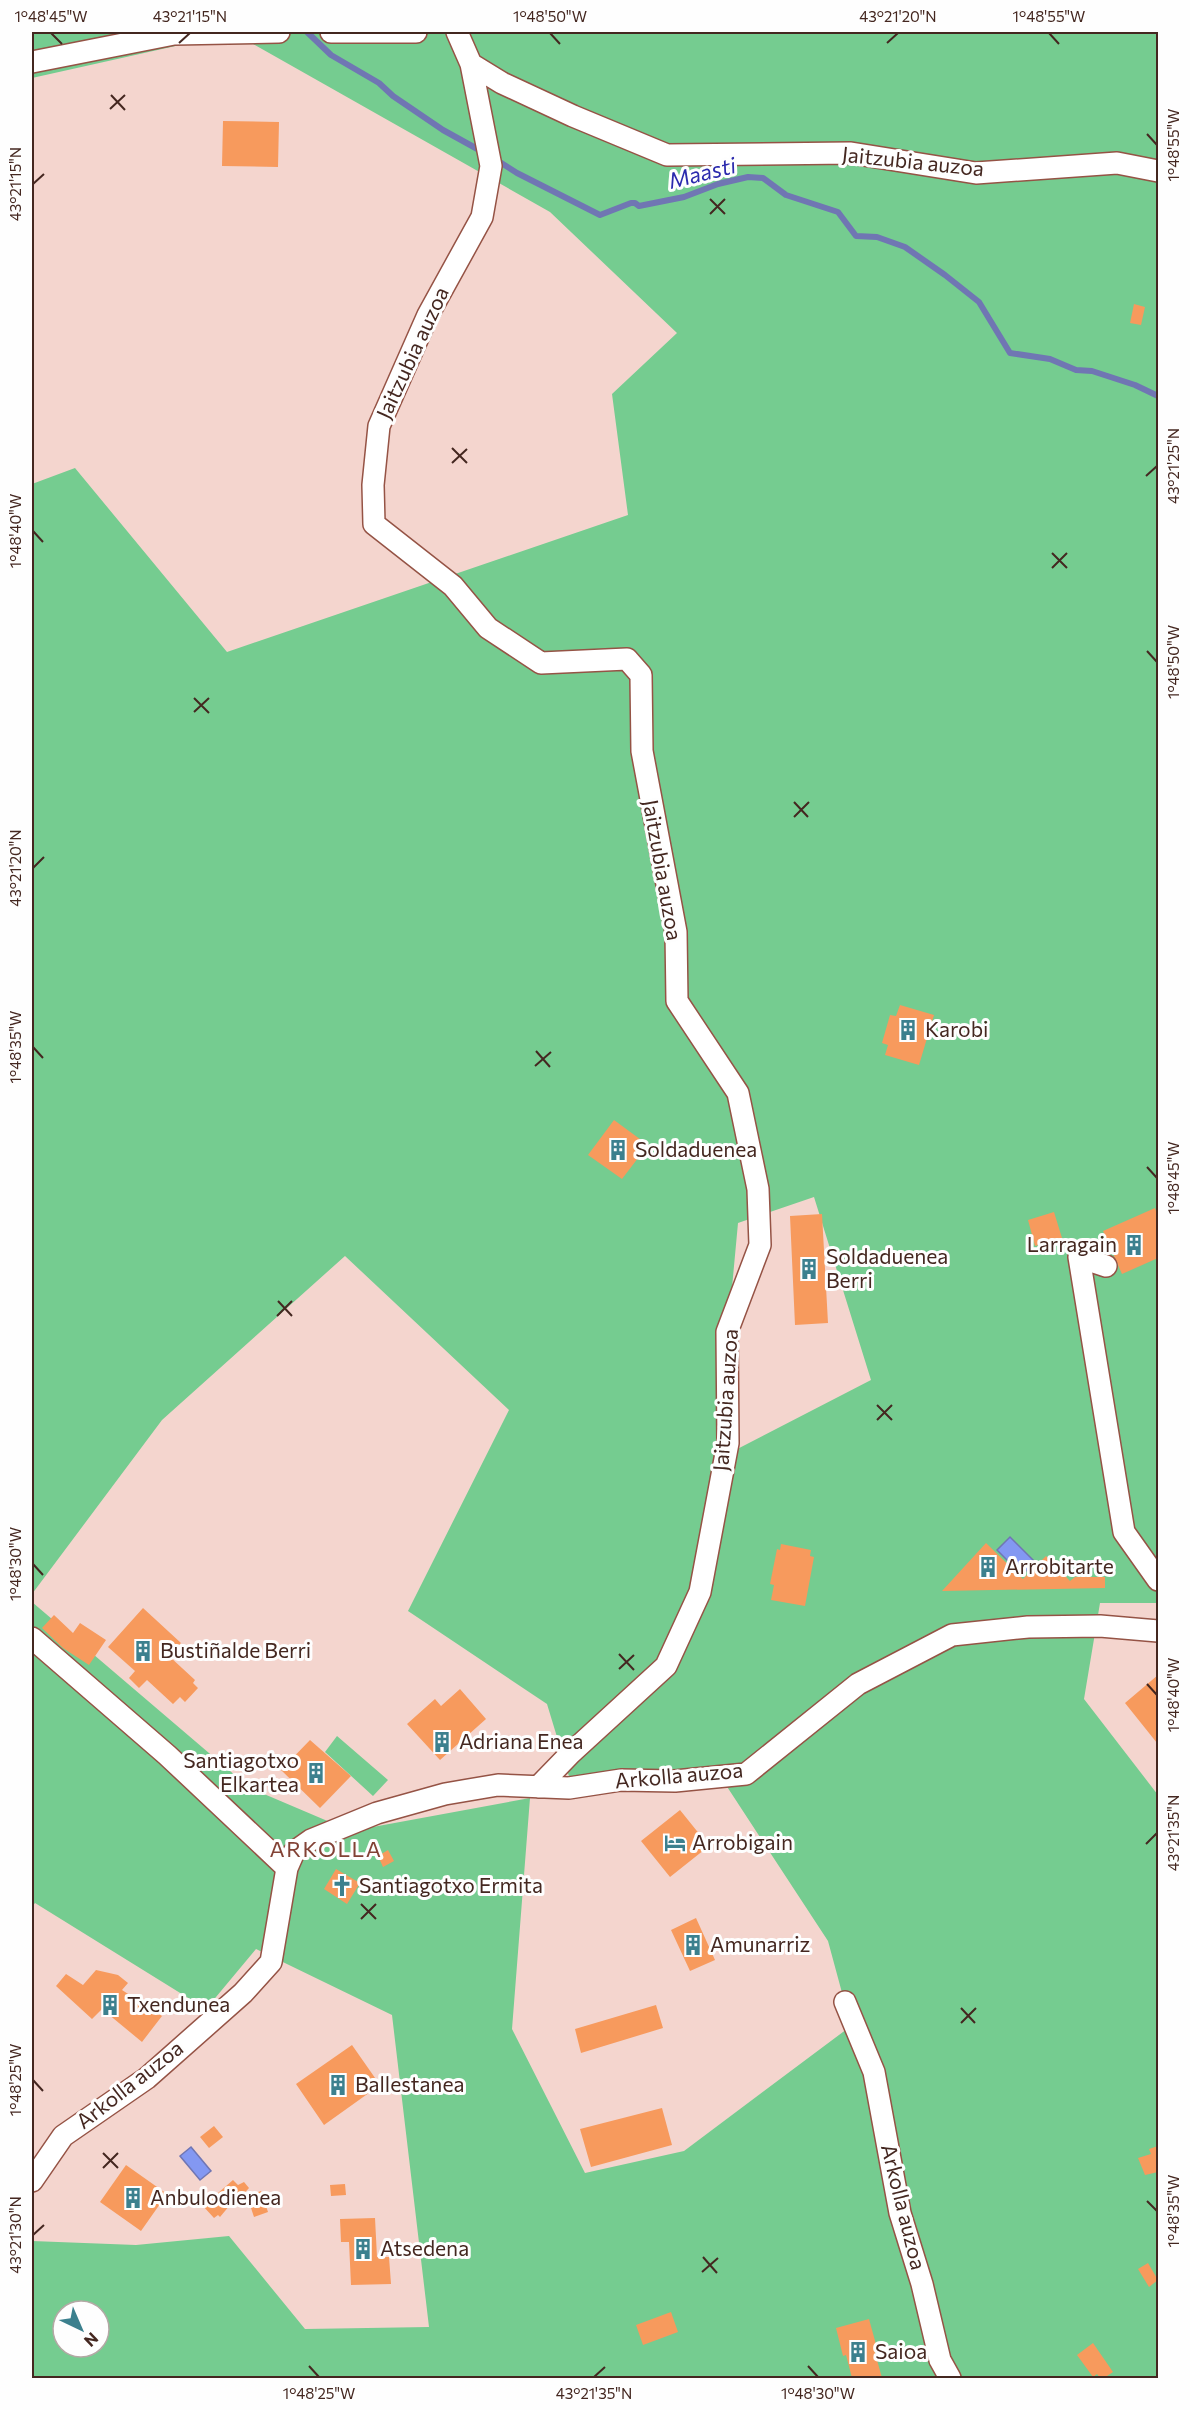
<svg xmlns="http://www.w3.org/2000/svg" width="1190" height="2410" font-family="Commissioner,sans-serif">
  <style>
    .green { fill: #75cc90; fill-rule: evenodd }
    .water { fill: #8398f2; stroke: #7076b3; stroke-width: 1.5 }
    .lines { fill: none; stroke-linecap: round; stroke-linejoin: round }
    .stream { stroke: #7076b3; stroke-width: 6 }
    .building { fill: #f79a5d }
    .street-casing { stroke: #955345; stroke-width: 24 }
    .street { stroke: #fff; stroke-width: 21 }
    .ticks { fill: none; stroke: #442720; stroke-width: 2 }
    .labels { text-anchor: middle; stroke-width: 6; stroke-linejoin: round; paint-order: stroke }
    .street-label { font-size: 21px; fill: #442720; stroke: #fefefe }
    .poi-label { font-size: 21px; fill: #442720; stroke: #fefefe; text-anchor: start }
    .water-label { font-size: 22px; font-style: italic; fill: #2b2aad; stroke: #fefefe }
    .neighbourhood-label { font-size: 22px; letter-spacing: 1.5px; fill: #824235; stroke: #fefefe }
    .neatline { fill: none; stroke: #442720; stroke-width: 2 }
    .ticks-label { font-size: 15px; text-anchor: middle; fill: #442720 }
  </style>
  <rect width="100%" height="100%" fill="#f4d5ce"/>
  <path class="green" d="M32 32H1158V1603H1100L1084 1699 1158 1795V2378H32V2241L136 2245 229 2236 305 2329 429 2327 392 2015 256 1949 206 2009 35 1903 32 1907V1602L250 1788 351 1831 530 1798 512 2029 585 2173 684 2151 851 2026 828 1941 722 1779 571 1783 547 1704 408 1611 509 1410 345 1256 162 1420 32 1594V484L75 468 227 652 628 515 612 394 677 333 550 212 253 44 180 45 32 78ZM814 1197 871 1380 716 1460 738 1223ZM63 2311H99V2347H63Z
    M337 1736 388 1780 373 1796 325 1752Z"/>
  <path class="water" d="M1010 1537 1035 1562 1022 1575 997 1550Z
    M191 2147 211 2171 200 2180 180 2156Z"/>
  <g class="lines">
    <path class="stream" d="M307 32 331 55 379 83 393 96 443 130 481 151
      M495 159 517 173 600 215 631 203H635L639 206 684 197 718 184 748 177 763 178 786 195 838 212 856 236 877 237 905 247 945 275 979 302 1010 353 1050 359 1076 370 1092 371 1135 385 1158 396"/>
  </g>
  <path class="building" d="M223 121 279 122 278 167 222 166Z
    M1134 304 1145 307 1141 325 1130 323Z
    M900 1005 934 1015 919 1065 885 1055 888 1045 882 1043 890 1015 896 1016Z
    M614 1120 648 1145 622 1179 588 1155Z
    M1155 1208 1158 1217V1258L1122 1274 1103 1231Z
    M1054 1212 1062 1238 1035 1246 1028 1220Z
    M822 1214 828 1323 795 1325 790 1216Z
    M986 1543 1023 1579 1046 1556 1070 1581 1075 1577H1105V1588L942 1591Z
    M781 1544 811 1550 810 1556 814 1557 805 1606 771 1600 774 1585 770 1584 777 1549 780 1550Z
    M143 1608 181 1643 169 1656 195 1680 193 1683 198 1688 185 1702 180 1697 173 1704 147 1680 139 1688 129 1678 135 1671 108 1647Z
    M54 1615 73 1633 80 1623 106 1640 89 1665 63 1648 42 1628Z
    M1158 1675V1742L1157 1743 1125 1703Z
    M460 1689 486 1719 440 1760 407 1724 435 1699 441 1706Z
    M310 1740 351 1776 320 1808 281 1770Z
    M680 1810 709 1846 670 1877 641 1841Z
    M388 1850 394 1861 383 1867 378 1856Z
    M336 1869 360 1883 347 1904 324 1889Z
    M696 1918 715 1960 690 1971 671 1930Z
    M96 1970 118 1975 128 1983 122 1990 162 2016 142 2042 102 2009 92 2019 56 1986 66 1974 83 1985Z
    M656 2005 663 2028 581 2053 575 2029Z
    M352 2045 380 2085 324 2125 296 2084Z
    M662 2108 672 2145 591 2167 580 2129Z
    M214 2126 223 2137 209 2148 200 2137Z
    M1158 2146V2172L1145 2175 1138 2158 1151 2154 1149 2149Z
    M126 2165 167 2194 141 2231 100 2202Z
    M233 2180 238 2185 244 2182 249 2188 232 2207 230 2205 220 2217 218 2215 214 2218 203 2206Z
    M345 2184 346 2195 331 2196 330 2185Z
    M261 2191 268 2212 254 2217 247 2196Z
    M375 2218 377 2257H389L391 2284 351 2285 349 2242H341L340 2219Z
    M1148 2263 1158 2280 1149 2287 1138 2269Z
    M671 2312 678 2332 643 2345 636 2325Z
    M869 2319 877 2348 874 2349 882 2378H852L846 2355 843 2356 836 2328Z
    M1093 2343 1113 2372 1104 2378H1100L1097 2374 1093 2377 1077 2355Z"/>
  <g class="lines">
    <defs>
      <path id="street" d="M331 32H416
        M457 32 471 64 491 166 482 217 428 315 379 426 373 485 374 524 453 586 488 628 541 663 627 659 641 675 642 751 676 932 677 1001 738 1093 758 1189 760 1245 727 1332 728 1443 700 1592 666 1666 571 1753 538 1787
        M32 62 174 34 279 32
        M471 64 502 83 573 116 667 155 851 153 976 173 1117 163 1158 171
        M1106 1266 1079 1257 1124 1532 1158 1580
        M32 1638 167 1755 287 1868
        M845 2002 874 2072 900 2213 922 2284 940 2360 950 2378
        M32 2181 63 2136 147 2078 243 1993 271 1962 287 1868 294 1852 311 1840 377 1813 445 1794 498 1785 569 1788 621 1780 675 1781 746 1774 858 1684 952 1635 1028 1627 1100 1626 1158 1631"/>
    </defs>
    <use href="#street" class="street-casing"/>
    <use href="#street" class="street"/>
  </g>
  <path class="ticks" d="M51 33 62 44M550 33 560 44M1049 33 1059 44M179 43 190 33M887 43 898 33M111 95 125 110M110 109 125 95M1147 134 1157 145M33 184 44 174M710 199 725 214M710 214 725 199M452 448 467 463M452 463 467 449M1146 476 1157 466M33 531 43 542M1052 553 1067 568M1052 568 1067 553M1147 651 1157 662M194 698 209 713M194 712 209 698M794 802 808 817M794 817 809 802M33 868 44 857M33 1047 43 1058M536 1051 550 1067M535 1066 551 1052M1147 1167 1157 1178M278 1301 292 1316M277 1316 292 1301M877 1405 892 1420M877 1420 892 1405M33 1564 43 1575M619 1654 634 1670M619 1669 634 1655M1147 1684 1157 1695M1146 1844 1157 1833M361 1904 376 1919M361 1919 376 1904M961 2008 975 2023M961 2023 976 2008M33 2080 43 2091M103 2153 118 2168M103 2168 118 2153M1147 2201 1157 2211M33 2235 44 2225M703 2257 717 2273M702 2272 718 2258M309 2366 319 2377M808 2366 818 2377M594 2377 605 2367"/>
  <defs>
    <symbol id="building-bare" viewBox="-9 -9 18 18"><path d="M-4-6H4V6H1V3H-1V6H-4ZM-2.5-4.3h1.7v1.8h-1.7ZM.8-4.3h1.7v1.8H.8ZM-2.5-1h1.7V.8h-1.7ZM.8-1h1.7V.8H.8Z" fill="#3c808e" stroke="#fefefe" stroke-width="2.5" paint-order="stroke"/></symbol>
    <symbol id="hotel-bare" viewBox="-9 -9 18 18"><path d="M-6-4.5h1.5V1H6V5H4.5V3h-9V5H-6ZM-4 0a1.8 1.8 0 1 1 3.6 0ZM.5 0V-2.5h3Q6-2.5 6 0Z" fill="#3c808e" stroke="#fefefe" stroke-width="2.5" paint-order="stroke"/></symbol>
    <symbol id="church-bare" viewBox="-9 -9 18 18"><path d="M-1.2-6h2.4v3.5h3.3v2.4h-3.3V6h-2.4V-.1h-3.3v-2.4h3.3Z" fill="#3c808e" stroke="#fefefe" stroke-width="2.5" paint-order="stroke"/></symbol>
  </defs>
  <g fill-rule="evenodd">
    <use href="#building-bare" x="893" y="1015" width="30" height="30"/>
    <use href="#building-bare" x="603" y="1135" width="30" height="30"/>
    <use href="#building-bare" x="1119" y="1230" width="30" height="30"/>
    <use href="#building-bare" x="794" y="1254" width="30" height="30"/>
    <use href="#building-bare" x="973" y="1552" width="30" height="30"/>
    <use href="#building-bare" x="128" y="1636" width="30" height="30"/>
    <use href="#building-bare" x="427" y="1727" width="30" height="30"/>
    <use href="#building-bare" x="301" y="1758" width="30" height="30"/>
    <use href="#hotel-bare" x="660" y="1828" width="30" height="30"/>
    <use href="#church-bare" x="327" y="1871" width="30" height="30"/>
    <use href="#building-bare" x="678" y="1930" width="30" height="30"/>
    <use href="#building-bare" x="95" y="1990" width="30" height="30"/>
    <use href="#building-bare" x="323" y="2070" width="30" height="30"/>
    <use href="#building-bare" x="118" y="2183" width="30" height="30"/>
    <use href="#building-bare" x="348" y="2234" width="30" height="30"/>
    <use href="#building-bare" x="843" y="2337" width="30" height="30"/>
  </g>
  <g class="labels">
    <g class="street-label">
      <text transform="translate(913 162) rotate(6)" y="7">Jaitzubia auzoa</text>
      <text transform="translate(413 353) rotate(-65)" y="7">Jaitzubia auzoa</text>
      <text transform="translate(662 870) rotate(80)" y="7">Jaitzubia auzoa</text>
      <text transform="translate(726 1400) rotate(-86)" y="7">Jaitzubia auzoa</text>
      <text transform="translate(679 1776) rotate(-5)" y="7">Arkolla auzoa</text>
      <text transform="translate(130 2085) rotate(-38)" y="7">Arkolla auzoa</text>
      <text transform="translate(903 2207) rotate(76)" y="7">Arkolla auzoa</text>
    </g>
    <g class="poi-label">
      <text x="925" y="1037">Karobi</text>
      <text x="635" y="1157">Soldaduenea</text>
      <text x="1117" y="1252" text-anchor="end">Larragain</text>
      <text x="826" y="1264">Soldaduenea<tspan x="826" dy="24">Berri</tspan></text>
      <text x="1005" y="1574">Arrobitarte</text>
      <text x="160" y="1658">Bustiñalde Berri</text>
      <text x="459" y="1749">Adriana Enea</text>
      <text x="299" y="1768" text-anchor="end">Santiagotxo<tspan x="299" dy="24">Elkartea</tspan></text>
      <text x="692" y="1850">Arrobigain</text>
      <text x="359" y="1893">Santiagotxo Ermita</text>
      <text x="710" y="1952">Amunarriz</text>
      <text x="127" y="2012">Txendunea</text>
      <text x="355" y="2092">Ballestanea</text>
      <text x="150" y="2205">Anbulodienea</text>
      <text x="380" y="2256">Atsedena</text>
      <text x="875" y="2359">Saioa</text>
    </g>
    <g class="water-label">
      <text transform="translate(702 173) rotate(-14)" y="8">Maasti</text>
    </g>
    <g class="neighbourhood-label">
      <text x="326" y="1857">ARKOLLA</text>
    </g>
  </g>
  <rect width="1190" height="2410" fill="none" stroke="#fefefe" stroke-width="66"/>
  <g transform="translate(81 2329) rotate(136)"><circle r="28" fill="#fefefe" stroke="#b4a8a5" stroke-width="1.5"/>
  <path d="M0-4.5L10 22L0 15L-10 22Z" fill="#3c808e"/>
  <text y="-9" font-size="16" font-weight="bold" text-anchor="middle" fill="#442720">N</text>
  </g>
  <rect x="33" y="33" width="1124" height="2344" class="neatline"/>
  <g class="ticks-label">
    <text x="51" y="22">1°48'45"W</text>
    <text x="190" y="22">43°21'15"N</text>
    <text x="550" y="22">1°48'50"W</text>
    <text x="898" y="22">43°21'20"N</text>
    <text x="1049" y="22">1°48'55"W</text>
    <text transform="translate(1174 145) rotate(-90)" y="5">1°48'55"W</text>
    <text transform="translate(16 184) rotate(-90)" y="5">43°21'15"N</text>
    <text transform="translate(1174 466) rotate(-90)" y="5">43°21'25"N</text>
    <text transform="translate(16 531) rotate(-90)" y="5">1°48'40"W</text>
    <text transform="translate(1174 662) rotate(-90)" y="5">1°48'50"W</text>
    <text transform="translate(16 868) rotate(-90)" y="5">43°21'20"N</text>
    <text transform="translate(16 1047) rotate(-90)" y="5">1°48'35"W</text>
    <text transform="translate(1174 1178) rotate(-90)" y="5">1°48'45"W</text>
    <text transform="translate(16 1564) rotate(-90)" y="5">1°48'30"W</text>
    <text transform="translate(1174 1695) rotate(-90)" y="5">1°48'40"W</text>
    <text transform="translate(1174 1833) rotate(-90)" y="5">43°21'35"N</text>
    <text transform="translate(16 2080) rotate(-90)" y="5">1°48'25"W</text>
    <text transform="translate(1174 2211) rotate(-90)" y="5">1°48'35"W</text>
    <text transform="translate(16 2235) rotate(-90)" y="5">43°21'30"N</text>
    <text x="319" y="2399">1°48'25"W</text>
    <text x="594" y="2399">43°21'35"N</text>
    <text x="818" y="2399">1°48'30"W</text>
  </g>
</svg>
